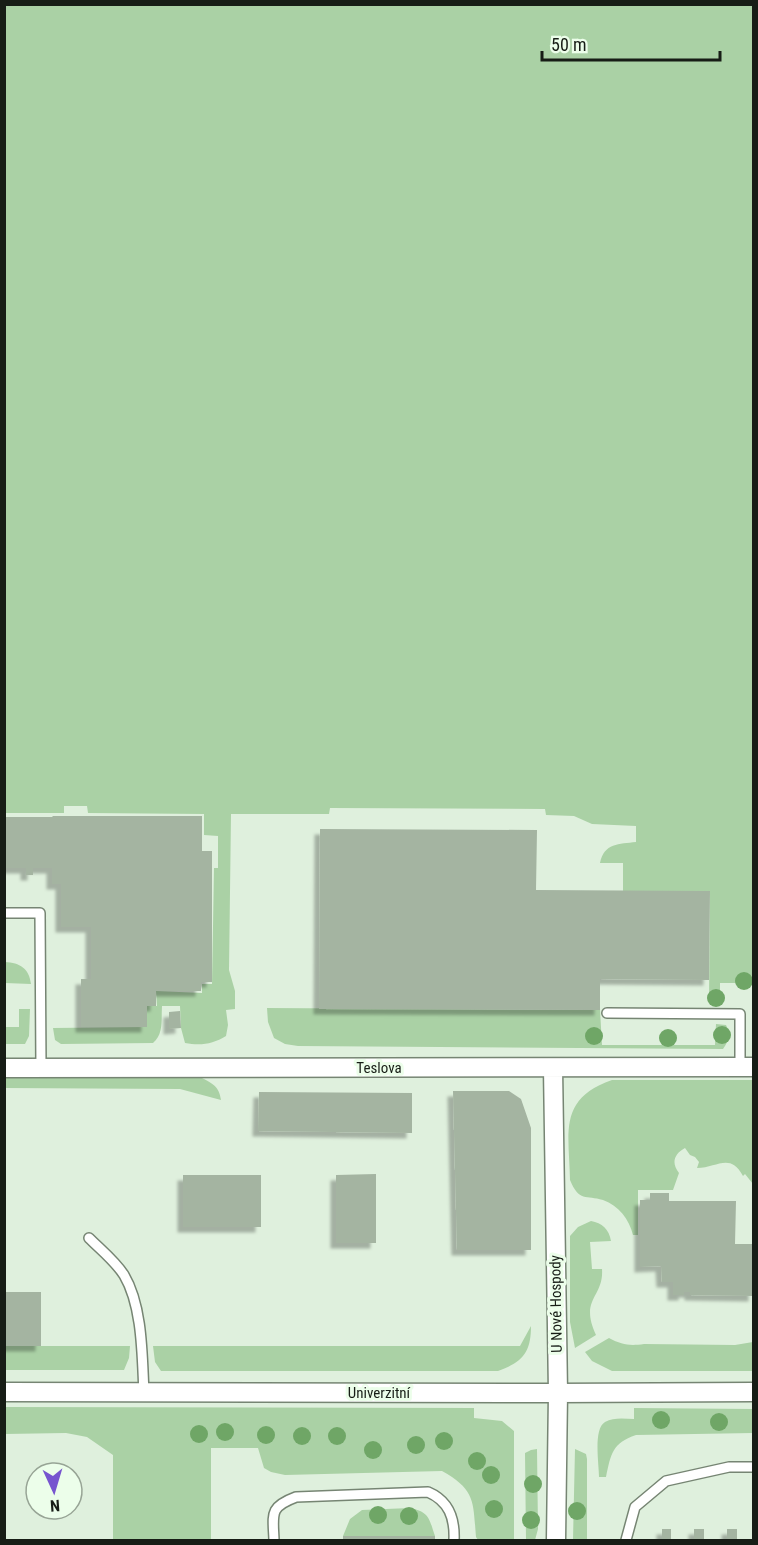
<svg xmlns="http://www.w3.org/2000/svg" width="758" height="1545" font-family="'Roboto Condensed',sans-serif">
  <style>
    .green { fill: #aad1a5 }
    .building { fill: #a4b4a1; filter: url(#shadow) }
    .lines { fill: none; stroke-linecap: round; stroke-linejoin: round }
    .lane-casing { stroke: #768573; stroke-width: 12 }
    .street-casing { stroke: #768573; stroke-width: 21 }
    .lane { stroke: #fff; stroke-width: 9 }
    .street { stroke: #fff; stroke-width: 18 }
    .tree { fill: #6fa666 }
    .labels { text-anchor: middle; stroke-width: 6; stroke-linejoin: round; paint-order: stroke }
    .street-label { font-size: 15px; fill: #171d16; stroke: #ecfeea }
  </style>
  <defs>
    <filter id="shadow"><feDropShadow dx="-5.5" dy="5.5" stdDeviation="1.5" flood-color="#0004"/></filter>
  </defs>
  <rect width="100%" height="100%" fill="#dff0dd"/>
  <path class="green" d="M4 5H753V983H720V1002H709L710 892 623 891V863H600C604 843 619 844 636 842V826L592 824 574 816 546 815 545 809 330 808 329 814H231L229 970 235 991V1009L226 1010 228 1025 226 1036C213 1044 201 1046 185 1043L181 1028 180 1006H162C161 1019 164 1034 153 1043L61 1044 55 1040 53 1028 147 1027V1006H157L156 991 202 993V984H212L214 868H218V836L204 835V814L88 813 87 806H64V813H5Z
    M5 962C20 963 29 968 31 984L5 983Z
    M267 1008 600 1010 602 1045H715L716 1024 726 1025C731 1035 729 1040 723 1049L298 1046 285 1044 274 1038 268 1022Z
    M19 1009H30L29 1036 25 1044H5V1027H19Z
    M5 1077 202 1078C213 1084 219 1086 221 1100L180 1089 5 1088Z
    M612 1080H753V1184L745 1174 743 1176C730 1152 717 1168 697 1168L699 1162 695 1157 690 1155 685 1148C674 1154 671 1163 679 1173L673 1190H638V1235H633C629 1219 619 1206 603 1200 586 1195 579 1202 570 1180 569 1132 558 1099 612 1080Z
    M591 1221C602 1223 609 1229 611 1241L590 1242 592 1269H602C604 1298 579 1298 596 1335L575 1348 570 1322V1236L578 1227Z
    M531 1326C531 1352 523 1362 498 1371H161L155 1362 153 1346H520Z
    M609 1338C622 1345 630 1346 644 1344L735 1345 753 1342V1371H612L592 1361 585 1352Z
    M4 1346H130L129 1358 124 1370H5Z
    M4 1407 474 1408V1418L502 1421 514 1431V1540H478L476 1537C473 1502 476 1490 442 1471L285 1475 271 1472 264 1468 258 1448H211V1540H113V1455L87 1437 66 1433 5 1434Z
    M634 1408 753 1409V1433L636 1435C612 1443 611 1454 606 1477H599C599 1464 593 1429 605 1422 614 1417 625 1419 634 1419Z
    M537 1449 538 1529 535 1540H526L525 1453 531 1450Z
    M575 1449 586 1454 587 1459V1540H573Z
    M410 1508C430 1512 429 1519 435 1536H343L350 1519 362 1510Z"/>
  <path class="building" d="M52 816H202V851H212V982H201V991H156V1006H147V1027H81V979H91V927H61V884H52V868H33V875H26V868H4V817H53Z
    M320 829 537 830 536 890 710 891 709 980 600 979V1010L319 1009Z
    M180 1011 181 1028 169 1029V1012Z
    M453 1091H509L521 1099 531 1128V1250H457Z
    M259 1092 412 1093V1133L258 1131Z
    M376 1174V1243H336V1175Z
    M183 1175H261V1227H183Z
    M650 1193H669V1201H736L735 1244H754V1296L690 1295V1292H684V1295H673V1282H662L661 1266 640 1267V1200H650Z
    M4 1292H41V1346H4Z
    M662 1529H671V1540H662Z
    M694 1529H704V1540H694Z
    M727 1529H737V1540H727Z
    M343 1536H435V1540H343Z"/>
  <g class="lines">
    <defs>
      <path id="lane" d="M4 913H40L41 1068
        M607 1013 740 1014V1067
        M89 1238C101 1250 115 1261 124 1275 143 1307 142 1357 144 1393
        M274 1540C273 1514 269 1507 296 1497L428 1492C449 1501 455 1518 454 1540
        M626 1540 635 1507 666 1481 729 1467H754"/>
      <path id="street" d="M4 1068 754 1067
        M553 1068 558 1393 556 1540
        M4 1392 558 1393 754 1392"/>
    </defs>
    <use href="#lane" class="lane-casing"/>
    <use href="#street" class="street-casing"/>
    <use href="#lane" class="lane"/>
    <use href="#street" class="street"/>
  </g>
  <g class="tree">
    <circle cx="744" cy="981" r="9"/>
    <circle cx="716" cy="998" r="9"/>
    <circle cx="722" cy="1035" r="9"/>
    <circle cx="594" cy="1036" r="9"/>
    <circle cx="668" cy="1038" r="9"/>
    <circle cx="661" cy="1420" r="9"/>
    <circle cx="719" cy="1422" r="9"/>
    <circle cx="225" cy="1432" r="9"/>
    <circle cx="199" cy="1434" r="9"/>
    <circle cx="266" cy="1435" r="9"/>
    <circle cx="302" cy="1436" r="9"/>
    <circle cx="337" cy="1436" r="9"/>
    <circle cx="444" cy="1441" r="9"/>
    <circle cx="416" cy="1445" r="9"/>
    <circle cx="373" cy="1450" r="9"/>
    <circle cx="477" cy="1461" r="9"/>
    <circle cx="491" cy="1475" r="9"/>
    <circle cx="533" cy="1484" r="9"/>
    <circle cx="494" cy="1509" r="9"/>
    <circle cx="577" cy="1511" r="9"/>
    <circle cx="378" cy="1515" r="9"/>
    <circle cx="409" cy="1516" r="9"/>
    <circle cx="531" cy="1520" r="9"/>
  </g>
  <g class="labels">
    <g class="street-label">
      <text x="379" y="1073">Teslova</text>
      <text transform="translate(556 1304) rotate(-91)" y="5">U Nové Hospody</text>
      <text x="379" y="1398">Univerzitní</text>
    </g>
  </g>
  <rect width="758" height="1545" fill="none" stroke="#171d16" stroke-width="12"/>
  <g transform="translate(54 1491) rotate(176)"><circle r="28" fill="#ecfeea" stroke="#97a495" stroke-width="1.5"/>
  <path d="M0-4.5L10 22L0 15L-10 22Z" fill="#7755cf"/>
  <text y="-9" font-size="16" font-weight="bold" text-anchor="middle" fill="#171d16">N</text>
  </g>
  <path d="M542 51v9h178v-9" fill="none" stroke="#171d16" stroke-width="3"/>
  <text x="551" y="51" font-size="18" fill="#171d16" stroke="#ecfeea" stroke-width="4.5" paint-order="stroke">50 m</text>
</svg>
